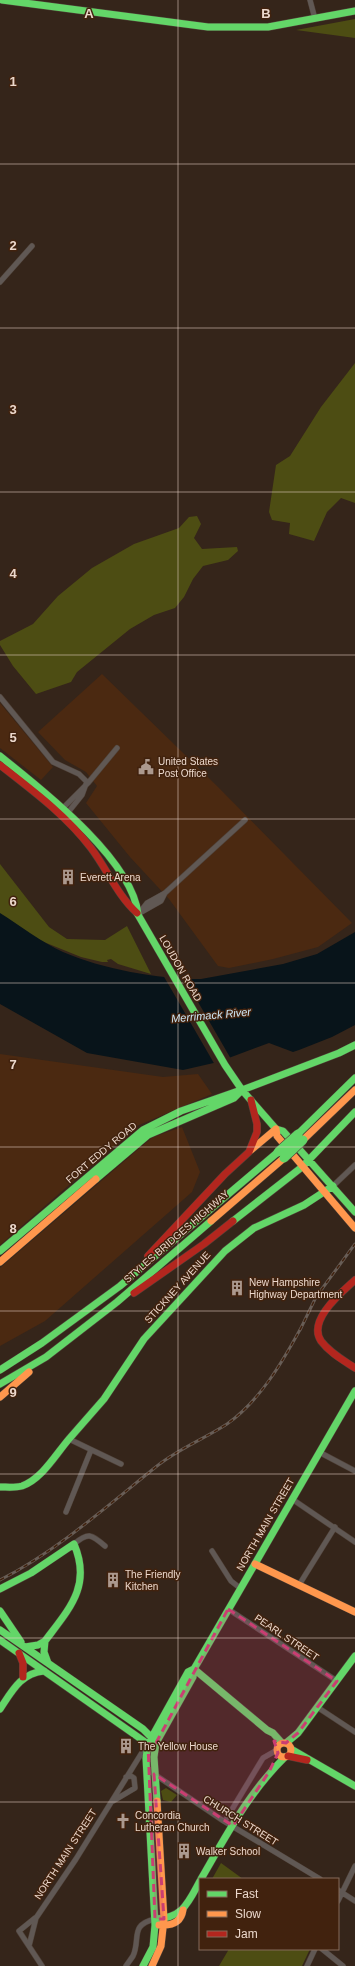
<svg xmlns="http://www.w3.org/2000/svg" width="355" height="1966" font-family="Arial,sans-serif">
  <style>
    .built { fill: #4b2911 }
    .green { fill: #4d4d13 }
    .water { fill: #08141a }
    .pier { fill: #35251a }
    .lines { fill: none; stroke-linecap: round; stroke-linejoin: round }
    .street-casing { stroke: #504239; stroke-width: 6 }
    .fast-casing { stroke: #504239; stroke-width: 8 }
    .slow-casing { stroke: #504239; stroke-width: 8 }
    .jam-casing { stroke: #504239; stroke-width: 8 }
    .street { stroke: #605854; stroke-width: 5 }
    .fast { stroke: #63d668; stroke-width: 7 }
    .slow { stroke: #ff974d; stroke-width: 7 }
    .jam { stroke: #b3261e; stroke-width: 7 }
    .rail-casing { stroke: #685d56; stroke-width: 3 }
    .rail { stroke: #41220e; stroke-width: 1.5; stroke-dasharray: 4.5; stroke-linecap: butt }
    .fast-bridge-casing { stroke: #504239; stroke-width: 10; stroke-linecap: butt }
    .fast-bridge { stroke: #63d668; stroke-width: 9 }
    .marked { fill: #ca3e72; fill-opacity: 0.2; stroke: #ca3e72; stroke-width: 3; stroke-dasharray: 8 5; stroke-linejoin: round }
    .grid { fill: none; stroke: #ecd8cc; stroke-width: 1; stroke-opacity: 0.55 }
    .labels { text-anchor: middle; stroke-width: 3; stroke-linejoin: round; paint-order: stroke }
    .poi-label { font-size: 10px; fill: #ecd8cc; stroke: #41220e; text-anchor: start }
    .street-label { font-size: 10px; fill: #ecd8cc; stroke: #41220e }
    .water-label { font-size: 11px; font-style: italic; fill: #cfe9f8; stroke: #41220e }
    .grid-label { font-size: 13px; text-anchor: middle; font-weight: bold; fill: #ecd8cc; stroke: #41220e; stroke-width: 3; stroke-linejoin: round; paint-order: stroke }
  </style>
  <rect width="100%" height="100%" fill="#35251a"/>
  <path class="built" d="M102 674 217 786 352 923 318 947 273 959 229 968 218 966 169 899 130 857 86 803 97 786 86 772 65 760 38 732Z
    M0 703 53 767 41 780 0 748Z
    M0 1054 163 1077 198 1074 212 1094 137 1126 0 1245Z
    M182 1127 200 1172 192 1192 45 1321 0 1346V1268L142 1146 153 1137Z"/>
  <path class="green" d="M355 19V38L296 30Z
    M355 363V503L341 498 327 512 314 541 289 534 290 523 272 520 269 512 276 465 290 456 321 407Z
    M197 516 201 524 194 538 202 549 237 547 238 551 228 560 203 566 193 579 184 597 175 608 154 615 130 629 77 672 71 682 36 694 13 666 0 645V641L33 624 58 596 92 568 134 544 179 528 189 517Z
    M0 864 49 927 67 939 105 940 127 926 151 974 118 964 111 959 107 960 108 962H102L81 957 34 938 0 917Z
    M166 1788 177 1795 171 1802 163 1800 161 1791Z
    M221 1863 243 1879H212Z
    M229 1949H310L302 1966H219Z"/>
  <path class="water" d="M0 913C21 926 41 942 63 952 102 969 158 979 201 979L283 964 317 954 355 932V1025L332 1037 299 1050 293 1052 269 1043 218 1062 183 1070 87 1053 0 1004Z"/>
  <path class="pier" d="M163 975 183 976 231 1059 215 1065Z"/>
  <g class="lines">
    <defs>
      <path id="street" d="M310 0 315 19
        M0 282 32 246
        M0 697 53 762 79 774 88 783
        M62 809 88 783 117 748
        M66 815 82 795 86 784
        M140 912 147 903 165 893
        M138 914 161 901 165 893 245 820
        M333 1186 355 1165
        M69 1439 121 1464
        M319 1452 355 1471
        M292 1499 355 1542
        M66 1512 91 1450
        M74 1544C88 1532 91 1534 105 1546
        M212 1551 231 1581 240 1588
        M299 1585 335 1527
        M228 1609 337 1681
        M317 1707 355 1732
        M154 1774 222 1820 320 1879
        M113 1801 135 1788 134 1778 131 1776 126 1777
        M225 1821 263 1758 277 1750
        M338 1890 355 1901
        M338 1901 355 1866
        M35 1918 19 1931 42 1966
        M29 1946 36 1918 76 1859 146 1746
        M322 1949 343 1966
        M126 1966C128 1963 131 1959 133 1956 141 1939 129 1925 155 1919
        M307 1966 315 1949"/>
      <path id="fast" d="M2 0 208 27H268L355 11
        M0 756C41 789 132 859 138 914
        M137 913 225 1065 242 1090 276 1129 283 1131 355 1212
        M242 1090 339 1053 355 1045
        M298 1134 355 1078
        M96 1179 148 1135 234 1098 242 1090
        M233 1221 302 1167 355 1112
        M0 1251 143 1130 181 1111 241 1090
        M0 1370 42 1343 120 1286 278 1152
        M0 1384 46 1357 117 1302 211 1221
        M69 1439 104 1399 144 1339 225 1251 254 1228 304 1205 333 1186
        M0 1487C7 1487 15 1488 22 1486 42 1479 56 1454 69 1439
        M0 1589 31 1573 74 1544C92 1586 69 1609 45 1641L38 1645 25 1647
        M0 1611 21 1642
        M0 1630 143 1729 153 1739
        M0 1640 148 1744 153 1743
        M45 1641 44 1652 48 1663
        M194 1669 267 1730 273 1733 282 1743
        M0 1709C12 1691 21 1673 44 1671
        M286 1743 298 1733 355 1656
        M291 1749 355 1786
        M157 1801 154 1757 156 1743 193 1677 194 1669 355 1391
        M201 1879C226 1836 249 1792 285 1757
        M155 1919C183 1918 188 1903 200 1881
        M143 1966 153 1947 155 1925 146 1758 148 1744 188 1672 194 1669"/>
      <path id="slow" d="M276 1129 277 1136 355 1228
        M303 1140 355 1090
        M251 1150 276 1129
        M211 1221 284 1158
        M0 1262 96 1179
        M0 1397 29 1372
        M255 1564 355 1612
        M277 1750a7 7 0 1 1 14 0a7 7 0 1 1-14 0Z
        M159 1925C171 1926 181 1923 183 1910
        M152 1966 161 1946 164 1919 157 1801"/>
      <path id="jam" d="M0 765C32 790 66 815 91 848 107 869 117 895 137 913
        M148 1256 225 1174 249 1152 257 1132V1124L251 1100
        M355 1280C342 1292 307 1320 321 1341 330 1353 343 1360 355 1368
        M134 1293 204 1244 233 1221
        M19 1653 23 1663V1677
        M288 1756 307 1760"/>
    </defs>
    <use href="#street" class="street-casing"/>
    <use href="#fast" class="fast-casing"/>
    <use href="#slow" class="slow-casing"/>
    <use href="#jam" class="jam-casing"/>
    <use href="#street" class="street"/>
    <use href="#fast" class="fast"/>
    <use href="#slow" class="slow"/>
    <use href="#jam" class="jam"/>
    <defs>
      <path id="rail" d="M300 1330 316 1297 355 1244
        M0 1580C57 1551 107 1506 157 1466 178 1449 204 1439 227 1424 260 1401 283 1361 302 1326"/>
    </defs>
    <use href="#rail" class="rail-casing"/>
    <use href="#rail" class="rail"/>
    <defs>
      <path id="fast-bridge" d="M278 1152 298 1134
        M284 1158 303 1140"/>
    </defs>
    <use href="#fast-bridge" class="fast-bridge-casing"/>
    <use href="#fast-bridge" class="fast-bridge"/>
  </g>
  <path class="marked" d="M228 1609 337 1681 298 1733 286 1743 274 1741 278 1753 269 1772 233 1826 154 1774 164 1919H155L148 1744 156 1743Z"/>
  <path class="grid" d="M178 0V1966M0 164H355M0 328H355M0 492H355M0 655H355M0 819H355M0 983H355M0 1147H355M0 1311H355M0 1474H355M0 1638H355M0 1802H355"/>
  <defs>
    <symbol id="civic-bare" viewBox="-9 -9 18 18"><path d="M-.6-6.5H3V-4.5H.6V-3L4-1V1h2V6H-6V1h2V-1L-.6-3ZM-1.2 2.5V6h2.4V2.5Z" fill="#ac998e" stroke="#41220e" stroke-width="2.5" paint-order="stroke"/></symbol>
    <symbol id="building-bare" viewBox="-9 -9 18 18"><path d="M-4-6H4V6H1V3H-1V6H-4ZM-2.5-4.3h1.7v1.8h-1.7ZM.8-4.3h1.7v1.8H.8ZM-2.5-1h1.7V.8h-1.7ZM.8-1h1.7V.8H.8Z" fill="#ac998e" stroke="#41220e" stroke-width="2.5" paint-order="stroke"/></symbol>
    <symbol id="church-bare" viewBox="-9 -9 18 18"><path d="M-1.2-6h2.4v3.5h3.3v2.4h-3.3V6h-2.4V-.1h-3.3v-2.4h3.3Z" fill="#ac998e" stroke="#41220e" stroke-width="2.5" paint-order="stroke"/></symbol>
  </defs>
  <g fill-rule="evenodd">
    <use href="#civic-bare" x="135" y="756" width="22" height="22"/>
    <use href="#building-bare" x="57" y="866" width="22" height="22"/>
    <use href="#building-bare" x="226" y="1277" width="22" height="22"/>
    <use href="#building-bare" x="102" y="1569" width="22" height="22"/>
    <use href="#building-bare" x="115" y="1735" width="22" height="22"/>
    <use href="#church-bare" x="112" y="1810" width="22" height="22"/>
    <use href="#building-bare" x="173" y="1840" width="22" height="22"/>
  </g>
  <g class="labels">
    <g class="poi-label">
      <text x="158" y="765">United States<tspan x="158" dy="12">Post Office</tspan></text>
      <text x="80" y="881">Everett Arena</text>
      <text x="249" y="1286">New Hampshire<tspan x="249" dy="12">Highway Department</tspan></text>
      <text x="125" y="1578">The Friendly<tspan x="125" dy="12">Kitchen</tspan></text>
      <text x="138" y="1750">The Yellow House</text>
      <text x="135" y="1819">Concordia<tspan x="135" dy="12">Lutheran Church</tspan></text>
      <text x="196" y="1855">Walker School</text>
    </g>
    <g class="street-label">
      <text transform="translate(181 968) rotate(60)" y="4">LOUDON ROAD</text>
      <text transform="translate(101 1152) rotate(-40)" y="4">FORT EDDY ROAD</text>
      <text transform="translate(176 1236) rotate(-41)" y="4">STYLES BRIDGES HIGHWAY</text>
      <text transform="translate(177 1287) rotate(-48)" y="4">STICKNEY AVENUE</text>
      <text transform="translate(265 1524) rotate(-60)" y="4">NORTH MAIN STREET</text>
      <text transform="translate(287 1637) rotate(34)" y="4">PEARL STREET</text>
      <text transform="translate(241 1820) rotate(32)" y="4">CHURCH STREET</text>
      <text transform="translate(65 1854) rotate(-57)" y="4">NORTH MAIN STREET</text>
    </g>
    <g class="water-label">
      <text transform="translate(211 1015) rotate(-5)" y="4">Merrimack River</text>
    </g>
  </g>
  <g class="grid-label">
    <text x="89" y="18">A</text>
    <text x="266" y="18">B</text>
    <text x="13" y="86">1</text>
    <text x="13" y="250">2</text>
    <text x="13" y="414">3</text>
    <text x="13" y="578">4</text>
    <text x="13" y="742">5</text>
    <text x="13" y="906">6</text>
    <text x="13" y="1069">7</text>
    <text x="13" y="1233">8</text>
    <text x="13" y="1397">9</text>
  </g>
  <rect x="199" y="1878" width="140" height="72" fill="#41220e" stroke="#856b5a"/>
  <rect x="207" y="1891" width="20" height="6" fill="#63d668" stroke="#856b5a"/>
  <text x="235" y="1898" font-size="12" fill="#ecd8cc">Fast</text>
  <rect x="207" y="1911" width="20" height="6" fill="#ff974d" stroke="#856b5a"/>
  <text x="235" y="1918" font-size="12" fill="#ecd8cc">Slow</text>
  <rect x="207" y="1931" width="20" height="6" fill="#b3261e" stroke="#856b5a"/>
  <text x="235" y="1938" font-size="12" fill="#ecd8cc">Jam</text>
</svg>
